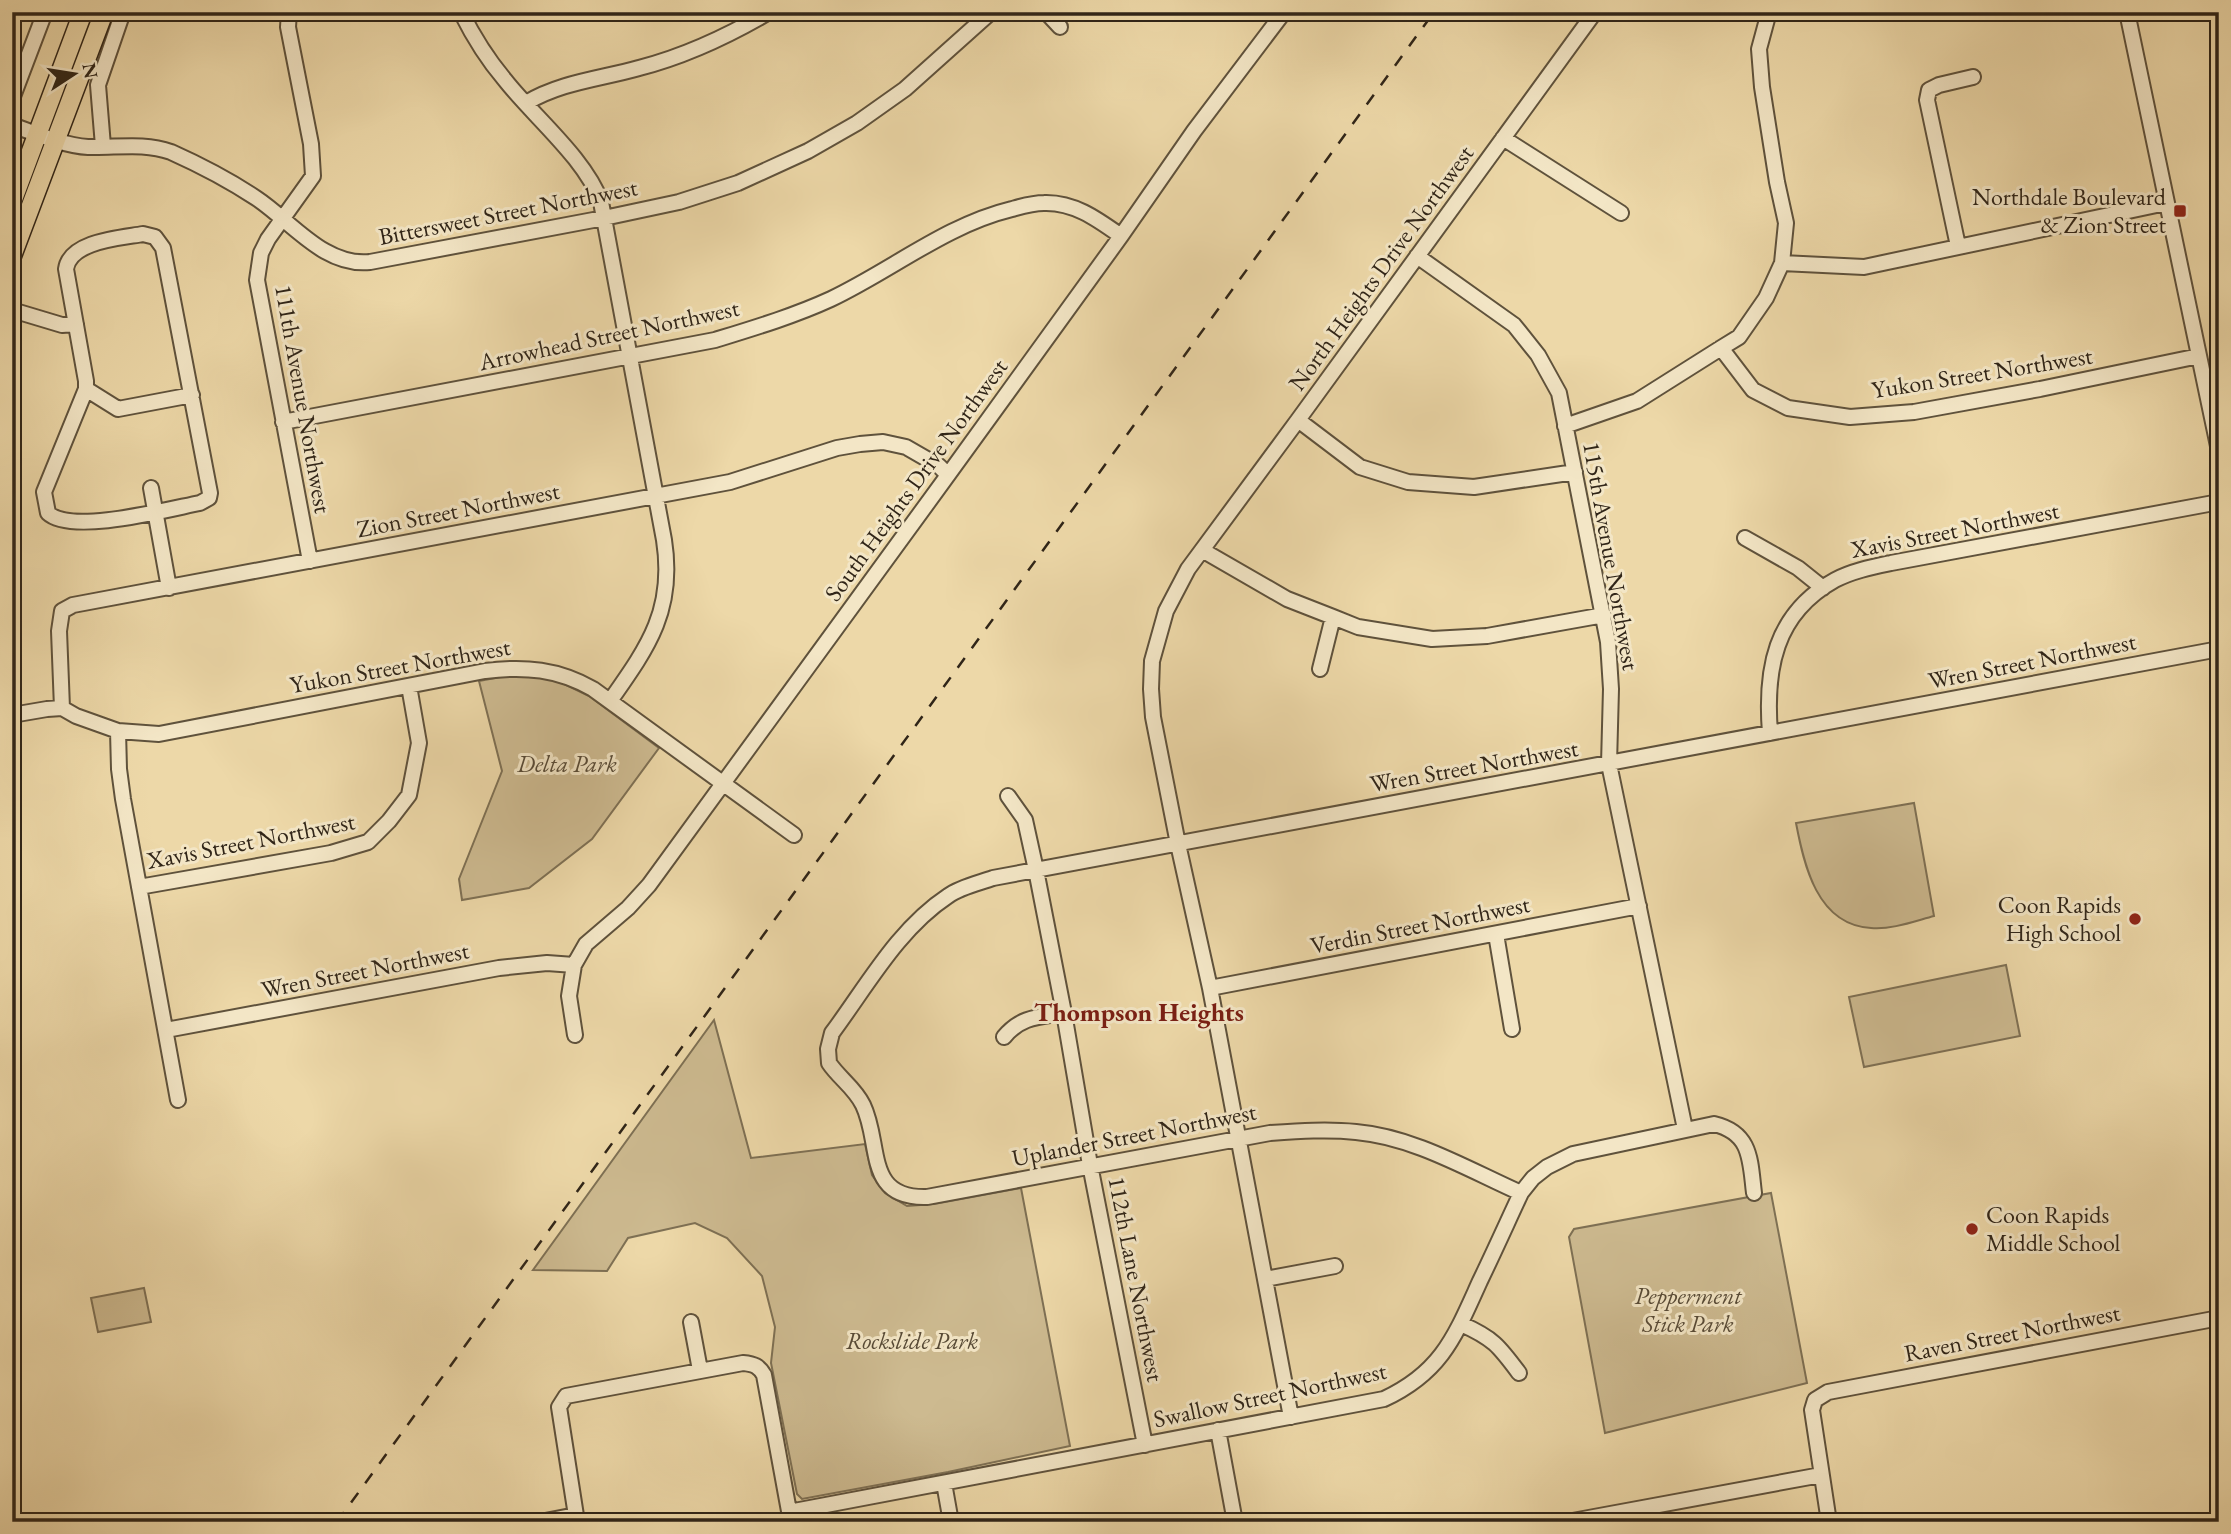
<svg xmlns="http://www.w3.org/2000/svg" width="2231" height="1534" font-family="'EB Garamond',serif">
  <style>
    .green { fill: #cdba90; stroke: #7e7054; stroke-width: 2 }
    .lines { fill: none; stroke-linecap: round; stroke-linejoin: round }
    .minor-casing { stroke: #5f523c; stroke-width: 18 }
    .major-casing { stroke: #302518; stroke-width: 21 }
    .minor { stroke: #f3e6c6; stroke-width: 14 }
    .major { stroke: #edd8a8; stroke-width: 18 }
    .rail { stroke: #302518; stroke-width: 2.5; stroke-dasharray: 12 12; stroke-linecap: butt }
    .poi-dot { fill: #8f2418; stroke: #f3e6c6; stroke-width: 2.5 }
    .labels { text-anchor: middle; stroke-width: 6; stroke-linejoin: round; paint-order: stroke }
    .poi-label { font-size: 24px; fill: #302518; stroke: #f3e6c6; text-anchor: end }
    .street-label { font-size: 24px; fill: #302518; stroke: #f3e6c6 }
    .park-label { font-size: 24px; font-style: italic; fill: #574a36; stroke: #f3e6c6 }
    .neighbourhood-label { font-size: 26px; font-weight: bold; fill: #7a1f14; stroke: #f3e6c6 }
  </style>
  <rect width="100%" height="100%" fill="#edd8a8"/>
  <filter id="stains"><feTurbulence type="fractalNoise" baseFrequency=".00286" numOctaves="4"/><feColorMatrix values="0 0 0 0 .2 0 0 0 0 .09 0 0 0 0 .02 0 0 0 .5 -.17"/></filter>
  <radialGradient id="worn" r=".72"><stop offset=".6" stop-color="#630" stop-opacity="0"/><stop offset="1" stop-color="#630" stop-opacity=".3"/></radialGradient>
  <path class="green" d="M532 675 558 681 589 696 659 748 592 839 529 888 462 900 459 879 502 771 479 681 506 676Z
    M1914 803 1934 916C1915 921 1891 930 1871 928 1817 925 1804 865 1796 823Z
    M2006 965 2020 1036 1864 1067 1849 997Z
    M714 1020 751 1158 865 1144 872 1175 885 1193 907 1206 934 1204 1021 1188 1070 1446 948 1472 802 1499 797 1494 771 1363 775 1327 762 1276 727 1238 695 1223 628 1238 607 1271 533 1270Z
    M1771 1193 1807 1383 1605 1433 1569 1237 1574 1229Z
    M144 1288 151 1322 98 1332 91 1298Z"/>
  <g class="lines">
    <defs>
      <path id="minor" d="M289 12 288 27 311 144 313 176 268 239 261 253 257 280 310 561
        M461 12C473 36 488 60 505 80 534 117 585 158 601 202L664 540C675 610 648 647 610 701
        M1046 12 1060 27
        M2127 12 2219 451
        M12 99 45 12
        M526 103C561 82 600 79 639 68 686 56 728 36 769 12
        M12 125C34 133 65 146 88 147 116 148 143 142 171 152 200 165 229 180 256 198 291 221 324 267 370 262L604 218 679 202 738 183 808 151 857 123 905 89 991 12
        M1503 138 1621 213
        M103 146 98 85 123 12
        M143 234 155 237 163 248 210 493 209 498 200 503C169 509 71 535 48 513L44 492 86 389V381L66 269C70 241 120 238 143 234Z
        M1958 246 1927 100 1929 90 1939 85 1973 77
        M1417 256 1514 325 1538 355 1559 393 1608 642 1611 689 1609 764 1685 1129
        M1782 263 1864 267 2166 203
        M12 310 62 325 76 324
        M1721 348 1753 390 1788 408 1850 417 1914 412 2040 389 2199 356
        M86 389 118 409 192 395
        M1298 420 1360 467 1408 482 1474 487 1575 472
        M283 422 715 340C754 328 794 316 831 299 892 270 946 225 1012 209 1023 206 1033 203 1044 203 1074 202 1097 219 1121 236
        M1565 426 1637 401 1721 348 1739 337 1766 298 1782 263 1786 223 1777 182 1762 87 1759 49 1769 12
        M151 488 169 588
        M1745 538 1798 568 1823 588
        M1202 550 1287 599 1333 617 1358 627 1432 639 1487 636 1604 615
        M1320 669 1333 617
        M62 708 59 631 62 611 73 605 730 482 837 448 860 444 883 442 906 447 939 466 948 475
        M12 715 47 709 62 708 76 716 118 731 159 734 485 671C525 666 558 669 593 689L794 835
        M118 731 119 769 123 799 178 1100
        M1770 733C1765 670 1774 614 1835 580 1852 571 1872 567 1891 563L2219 502
        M1008 796 1025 820 1036 870 1064 1013 1090 1165 1145 1445
        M139 887 331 853 368 842 389 821 409 795 419 743 409 686
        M1496 934 1512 1029
        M1210 988 1639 906
        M166 1030 499 968 547 963 574 965
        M575 1035 569 996 574 965 586 944 628 908 649 885 948 475 1121 236 1194 131 1284 12
        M1004 1037C1021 1016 1040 1017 1064 1013
        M1521 1193C1469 1170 1414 1137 1356 1132 1328 1129 1299 1131 1270 1133L927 1197C864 1199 882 1144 863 1105 855 1088 839 1078 829 1063L828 1049 832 1033C867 986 898 929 948 896 960 887 979 883 993 878L2219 649
        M1265 1279 1335 1266
        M691 1322 700 1370
        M1461 1324C1493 1338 1499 1346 1519 1373
        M1291 1417 1210 988 1178 844 1153 717 1151 689 1152 661 1166 611 1188 569 1298 420 1595 12
        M1218 1430 1235 1522
        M944 1483 951 1522
        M789 1512 1384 1399C1442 1372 1455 1336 1480 1281 1494 1252 1507 1223 1521 1193L1533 1178 1547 1167 1573 1154 1714 1124C1752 1133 1750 1161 1754 1193
        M540 1522 576 1515
        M577 1522 559 1407 566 1396 743 1363C754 1364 759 1366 764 1375L791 1522
        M1567 1522 1821 1475
        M1829 1522 1812 1410 1815 1400 1828 1392 2219 1318"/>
      <path id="major" d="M12 202 83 12
        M12 256 104 12"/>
    </defs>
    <use href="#minor" class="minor-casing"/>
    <use href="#major" class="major-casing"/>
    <use href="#minor" class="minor"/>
    <use href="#major" class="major"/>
    <path class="rail" d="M337 1522 1434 12"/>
  </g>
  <g class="poi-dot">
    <rect x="2173" y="204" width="14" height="14" rx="3.5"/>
    <circle cx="2135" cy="919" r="7"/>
    <circle cx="1972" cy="1229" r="7"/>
  </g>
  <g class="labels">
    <g class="poi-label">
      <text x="2166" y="205">Northdale Boulevard<tspan x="2166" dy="28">&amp; Zion Street</tspan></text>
      <text x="2121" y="913">Coon Rapids<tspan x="2121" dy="28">High School</tspan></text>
      <text x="1986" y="1223" text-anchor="start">Coon Rapids<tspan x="1986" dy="28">Middle School</tspan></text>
    </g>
    <g class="street-label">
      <text transform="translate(508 212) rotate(-11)" y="8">Bittersweet Street Northwest</text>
      <text transform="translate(1381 268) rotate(-54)" y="8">North Heights Drive Northwest</text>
      <text transform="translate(609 335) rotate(-12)" y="8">Arrowhead Street Northwest</text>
      <text transform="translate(1982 373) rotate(-9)" y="8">Yukon Street Northwest</text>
      <text transform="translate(303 399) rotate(80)" y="8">111th Avenue Northwest</text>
      <text transform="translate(916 480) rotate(-54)" y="8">South Heights Drive Northwest</text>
      <text transform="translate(458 510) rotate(-11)" y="8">Zion Street Northwest</text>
      <text transform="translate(1955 530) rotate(-11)" y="8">Xavis Street Northwest</text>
      <text transform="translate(1611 556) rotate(80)" y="8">115th Avenue Northwest</text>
      <text transform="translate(2032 661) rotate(-11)" y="8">Wren Street Northwest</text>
      <text transform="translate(400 666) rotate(-10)" y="8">Yukon Street Northwest</text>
      <text transform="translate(1474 766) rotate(-10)" y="8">Wren Street Northwest</text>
      <text transform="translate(251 841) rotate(-11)" y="8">Xavis Street Northwest</text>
      <text transform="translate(1420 925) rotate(-11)" y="8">Verdin Street Northwest</text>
      <text transform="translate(365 970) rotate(-11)" y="8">Wren Street Northwest</text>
      <text transform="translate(1134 1135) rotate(-11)" y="8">Uplander Street Northwest</text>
      <text transform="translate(1136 1279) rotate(79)" y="8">112th Lane Northwest</text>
      <text transform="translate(2012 1333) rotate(-11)" y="8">Raven Street Northwest</text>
      <text transform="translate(1270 1395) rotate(-12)" y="8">Swallow Street Northwest</text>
    </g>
    <g class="park-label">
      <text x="567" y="772">Delta Park</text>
      <text x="1688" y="1304">Pepperment<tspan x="1688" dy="28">Stick Park</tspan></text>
      <text x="912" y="1349">Rockslide Park</text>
    </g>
    <g class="neighbourhood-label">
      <text x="1139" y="1021">Thompson Heights</text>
    </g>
  </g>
  <rect width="2231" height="1534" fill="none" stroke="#edd8a8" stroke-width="42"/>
  <rect x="14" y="14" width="2203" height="1506" fill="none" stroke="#302518" stroke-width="3.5"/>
  <rect x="21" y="21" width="2189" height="1492" fill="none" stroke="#302518" stroke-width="2"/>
  <g transform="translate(74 74) rotate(78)" stroke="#f3e6c6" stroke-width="5" paint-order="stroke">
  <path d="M0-5L12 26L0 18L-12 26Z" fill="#302518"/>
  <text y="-10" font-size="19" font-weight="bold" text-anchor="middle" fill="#302518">N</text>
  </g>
  <rect width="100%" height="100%" filter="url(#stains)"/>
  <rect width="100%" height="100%" fill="url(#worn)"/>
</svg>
